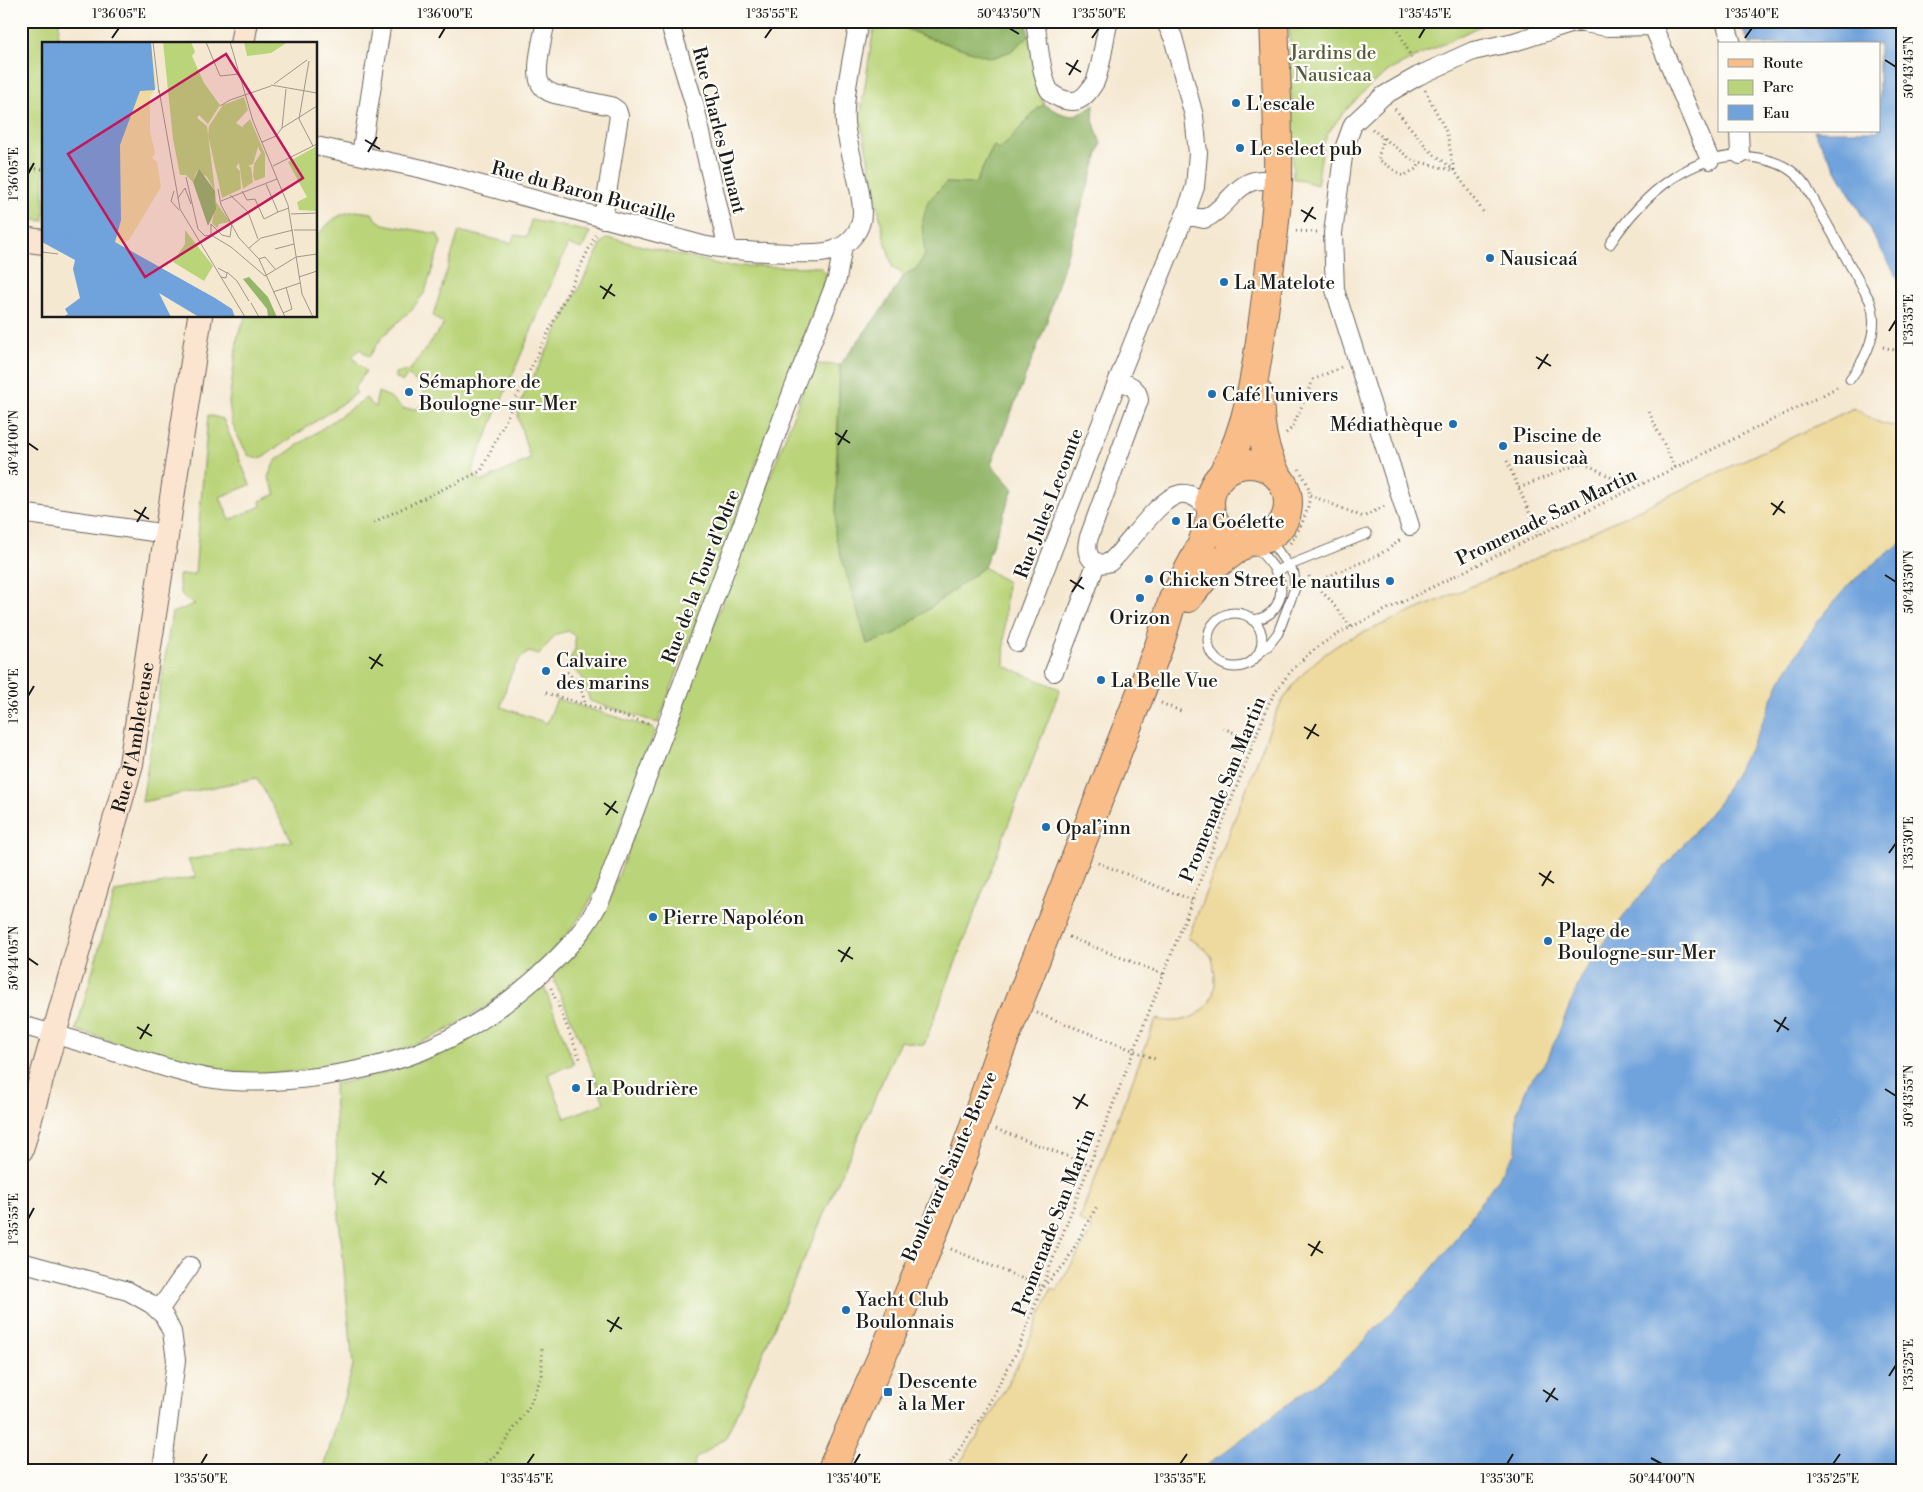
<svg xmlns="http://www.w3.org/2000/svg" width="1923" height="1492" font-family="'Libre Bodoni',serif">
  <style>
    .green { fill: #bad479; stroke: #6b784a }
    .forest { fill: #93b669; stroke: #586942 }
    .sand { fill: #eeda9e; stroke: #857b5d }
    .water { fill: #70a2db; stroke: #465f7c }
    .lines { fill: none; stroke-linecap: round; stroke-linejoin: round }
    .lane-casing { stroke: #68635b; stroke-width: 11 }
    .street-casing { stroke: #68635b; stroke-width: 20 }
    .secondary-casing { stroke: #68635b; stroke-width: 26 }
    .primary-casing { stroke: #68635b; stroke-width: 30 }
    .path { stroke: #68635b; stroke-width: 3; stroke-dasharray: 1 4; stroke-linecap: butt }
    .lane { stroke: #fff; stroke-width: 9 }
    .street { stroke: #fff; stroke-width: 18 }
    .secondary { stroke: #fce5d0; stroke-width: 24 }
    .primary { stroke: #f8bd89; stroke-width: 28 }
    .ticks { fill: none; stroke: #1c1c1c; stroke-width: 2 }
    .poi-dot { fill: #1f6fb2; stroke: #fdfcf7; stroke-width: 2 }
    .labels { text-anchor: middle; stroke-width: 4.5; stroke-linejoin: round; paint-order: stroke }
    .park-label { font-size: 19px; fill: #535c3d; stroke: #fdfcf7 }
    .poi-label { font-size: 19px; fill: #1c1c1c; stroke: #fdfcf7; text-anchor: start }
    .street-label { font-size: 19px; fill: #1c1c1c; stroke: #fdfcf7 }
    .inset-river { fill: none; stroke: #70a2db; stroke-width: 2.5 }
    .inset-road { fill: none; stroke: #9e9689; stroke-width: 1 }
    .view { fill: #c2185b; fill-opacity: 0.15; stroke: #c2185b; stroke-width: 2.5 }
    .inset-edge { fill: none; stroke: #1c1c1c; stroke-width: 2.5 }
    .neatline { fill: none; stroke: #1c1c1c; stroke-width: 2 }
    .ticks-label { font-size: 12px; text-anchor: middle; fill: #1c1c1c }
  </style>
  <rect width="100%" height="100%" fill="#fdfcf7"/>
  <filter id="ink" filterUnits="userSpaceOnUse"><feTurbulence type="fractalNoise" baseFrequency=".02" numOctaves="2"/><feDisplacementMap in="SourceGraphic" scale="10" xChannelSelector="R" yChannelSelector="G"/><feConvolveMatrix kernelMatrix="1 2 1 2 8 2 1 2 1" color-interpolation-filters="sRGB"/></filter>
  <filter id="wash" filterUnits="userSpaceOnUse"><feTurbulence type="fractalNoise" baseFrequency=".0096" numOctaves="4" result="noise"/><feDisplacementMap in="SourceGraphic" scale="20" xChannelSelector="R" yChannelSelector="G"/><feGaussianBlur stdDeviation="1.12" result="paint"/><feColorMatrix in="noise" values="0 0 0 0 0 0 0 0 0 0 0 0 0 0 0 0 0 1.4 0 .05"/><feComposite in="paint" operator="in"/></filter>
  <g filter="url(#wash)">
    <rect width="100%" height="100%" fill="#f5e8d1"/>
    <path class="green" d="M21 21H59L58 44H44V221L21 218Z
      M878 21H889L923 36 991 58 1011 51 1029 36 1035 76 1044 105 1038 108 1007 143 998 150 994 145 975 184 946 183 922 224 926 255 916 269 904 275 893 268 884 237 860 118 873 33Z
      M1289 21H1490L1390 70 1372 84 1344 112 1328 133 1323 145 1317 185 1293 178Z
      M356 211 372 213 375 218 383 224 437 234 441 242 425 292 412 309 383 336 369 357 360 349 352 357 366 371 354 389 357 393 265 456 257 459 248 455 237 435 231 419 229 402 238 335 246 316H316V237C329 223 335 214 356 211Z
      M531 220 590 232 582 249 568 244 472 470 481 482 530 459 518 417 519 405 603 241 606 238 614 239 725 266 820 267 826 274 821 292 658 723 590 701 582 677 568 664 575 649V637L569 631 556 634 539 655 529 652C511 662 506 688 501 707L547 723 557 699 652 728 655 731 598 887C578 926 554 951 521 979 500 997 477 1013 453 1027 394 1060 304 1077 236 1073 185 1069 125 1045 76 1030L115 892 196 877 188 860 292 841 257 778 142 802 172 613 195 604C179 597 179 591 179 575L195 574 208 415 223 419 250 485 220 497 230 520 261 506 260 501 276 494 268 477 275 461 366 398 375 407 378 392 390 397 403 409H417L425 400 424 388 408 375 402 382 395 377V373L410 370 444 324 433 316 459 231 511 243 515 235 527 237Z
      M813 364 840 365 836 474 894 635 984 567 1007 582 1005 617 1004 666 1060 689 924 1045 900 1041 726 1437 695 1459 694 1471H323L353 1366 339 1217 334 1084C393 1074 448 1055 498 1021 514 1011 528 996 543 984L574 1064 548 1074 565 1118 604 1103 588 1058 552 976C573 956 589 935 605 911Z"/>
    <path class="forest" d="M889 21H1026L1029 36 1011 51 991 58 923 36Z
      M1094 104 1093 120 1101 144 1046 324 991 464 1013 489 984 567 894 635 867 644 835 535 840 365 885 305 904 275 916 269 925 255 922 224 928 201 946 183 975 184 994 145 998 150 1007 143 1038 108 1044 105C1069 117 1070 121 1094 104Z"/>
    <path class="sand" d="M1854 408C1869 417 1884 429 1902 425V1471H954C995 1413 1025 1355 1051 1289L1056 1291 1093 1228 1079 1220 1156 1019C1186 1027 1217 1012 1215 977 1214 971 1214 964 1212 958 1207 949 1197 943 1188 938L1275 715C1291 682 1314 659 1346 640L1524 564Z"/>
    <path class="water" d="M1738 21H1902V286L1814 131H1879V44H1750Z
      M1902 542V1471H1199L1338 1367 1417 1286 1450 1247 1516 1152 1517 1113 1528 1084 1547 1060 1581 978 1620 920 1719 802 1755 739 1780 681 1816 624 1849 584Z"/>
  </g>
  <g filter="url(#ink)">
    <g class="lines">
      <defs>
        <path id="lane" d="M1610 244C1642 195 1696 146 1758 158 1779 162 1794 169 1806 186L1870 301C1880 329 1867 357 1850 379
          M1275 571 1367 534
          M1208 640a27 27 0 1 1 54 0a27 27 0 1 1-54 0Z
          M1252 620C1276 618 1287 595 1277 573 1271 562 1260 552 1252 542
          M1258 654 1268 646 1278 633 1295 588 1294 574 1275 547 1280 526"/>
        <path id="street" d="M546 21C543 36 533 73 541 85 544 90 549 92 554 94L611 106 617 110 619 116 603 219
          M669 21 694 103 728 250
          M1035 21C1038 37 1041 77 1049 90 1054 97 1064 101 1073 101 1083 101 1090 90 1095 82 1103 63 1103 41 1109 21
          M1725 21 1732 44
          M1739 131 1740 155
          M316 146 423 169 702 245C731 251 759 252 789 253 804 253 820 255 834 250 850 244 862 230 862 213 862 185 848 152 845 123 843 94 854 51 859 21
          M361 155 382 21
          M1185 215 1204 219C1224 211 1235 185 1254 181 1261 179 1270 180 1278 181
          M1118 380C1129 385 1138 387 1139 400L1089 537C1084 553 1091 569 1110 562 1128 547 1158 498 1180 494 1192 492 1202 502 1210 510
          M21 513 167 534
          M1410 526 1335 290 1333 233 1344 149 1353 124 1383 96 1418 76 1473 51 1514 42 1577 22 1608 27 1653 26 1710 160
          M1017 642 1118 380 1185 215 1195 187 1198 153 1194 116 1173 37 1165 21
          M1054 672 1097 562
          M21 1025C61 1036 101 1048 141 1060 165 1067 190 1076 215 1079 248 1084 283 1081 317 1077 406 1065 466 1039 534 980 563 954 589 928 604 892L796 382 837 279 843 246
          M21 1262 128 1291 151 1304 164 1316 172 1332 176 1360 162 1471
          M159 1310 190 1266"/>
        <g id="secondary">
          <path d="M242 44 246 21"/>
          <path d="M21 239 44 242"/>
          <path id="s1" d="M21 1150 131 764 200 316"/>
        </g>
        <path id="primary" d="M1259 394C1260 425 1262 446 1276 474
          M1210 503a39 39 0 1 1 78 0a39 39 0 1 1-78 0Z
          M1223 473C1249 426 1256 371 1263 320 1269 273 1276 227 1278 180 1279 127 1276 74 1274 21
          M1188 598 1213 567 1247 542
          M831 1471 891 1336 922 1262 965 1152 999 1053 1159 646 1173 599 1201 546 1212 515"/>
      </defs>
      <use href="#lane" class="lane-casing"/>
      <use href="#street" class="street-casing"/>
      <use href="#secondary" class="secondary-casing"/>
      <use href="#primary" class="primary-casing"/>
      <path class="path" d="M1394 21 1412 59
        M1425 90 1447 133 1454 170
        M1395 109 1428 149 1454 170 1484 213
        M1372 129 1412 160 1451 170
        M1383 138 1378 159 1403 176 1416 169 1421 163
        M21 168 43 169
        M1296 231 1317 232
        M1883 347 1902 352
        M1649 412 1675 468
        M1286 433 1292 428 1313 380 1341 367
        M1507 461 1539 535
        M1519 488 1583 462 1632 489
        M1310 495 1363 517 1387 505
        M374 522 481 471 596 234
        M1290 543C1299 532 1312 505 1309 491 1308 483 1303 476 1299 469
        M1309 576 1311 581 1329 599 1351 627
        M1315 585C1323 581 1331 574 1340 571 1364 561 1380 557 1400 540
        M567 672 580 685 585 703
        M546 693 650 724
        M1161 703 1183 712
        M1223 728 1254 741
        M1098 863 1192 900
        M1069 937 1163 974
        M551 988 581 1061
        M1037 1013 1158 1060
        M996 1129 1090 1165
        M951 1249 1043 1287 1065 1264 1097 1206
        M480 1471 498 1452 529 1407 542 1375V1349
        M945 1471 982 1416 1018 1349 1269 703C1290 666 1314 646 1351 627L1823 395 1839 386"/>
      <use href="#lane" class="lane"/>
      <use href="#street" class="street"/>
      <use href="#secondary" class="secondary"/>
      <use href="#primary" class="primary"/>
    </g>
  </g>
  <path class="ticks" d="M1009 28 1019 34M112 38 119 28M439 38 445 28M765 38 772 28M1092 38 1099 28M1419 38 1425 28M1745 38 1752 28M1885 60 1896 67M1066 63 1081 72M1069 75 1078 60M365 140 380 149M368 152 377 137M28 174 34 163M1301 210 1316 219M1304 222 1313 207M600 286 615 296M603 299 612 284M1889 331 1896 320M1536 357 1551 366M1538 369 1548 354M835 433 850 443M28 443 38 450M838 445 847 430M1771 503 1785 513M134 510 149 519M1773 515 1783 501M137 522 146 507M1885 575 1896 582M1070 580 1084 589M1072 592 1082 577M369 657 383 666M371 669 381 654M28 696 34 686M1304 727 1319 736M1307 739 1316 724M604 803 618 813M606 815 616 801M1889 853 1896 843M1539 873 1554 883M1542 886 1551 871M838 950 853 959M28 958 38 965M841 962 850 947M1774 1020 1789 1030M137 1027 152 1036M1777 1032 1786 1017M140 1039 149 1024M1885 1089 1896 1096M1073 1097 1088 1106M1076 1109 1085 1094M372 1173 387 1183M375 1185 384 1171M28 1219 34 1208M1308 1244 1323 1253M1311 1256 1320 1241M607 1320 622 1329M610 1332 619 1317M1889 1376 1896 1365M1543 1390 1558 1400M1546 1402 1555 1388M1651 1458 1662 1464M201 1464 207 1454M527 1464 534 1454M854 1464 860 1454M1180 1464 1187 1454M1507 1464 1513 1454M1833 1464 1840 1454"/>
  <g class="poi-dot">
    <circle cx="1236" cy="103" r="5"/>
    <circle cx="1240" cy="148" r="5"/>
    <circle cx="1490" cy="258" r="5"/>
    <circle cx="1224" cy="282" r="5"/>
    <circle cx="409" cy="392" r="5"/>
    <circle cx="1212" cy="394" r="5"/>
    <circle cx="1453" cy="424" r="5"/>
    <circle cx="1503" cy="446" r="5"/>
    <circle cx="1176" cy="521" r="5"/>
    <circle cx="1149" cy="579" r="5"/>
    <circle cx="1390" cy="581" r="5"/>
    <circle cx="1140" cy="598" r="5"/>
    <circle cx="546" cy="671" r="5"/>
    <circle cx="1101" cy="680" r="5"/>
    <circle cx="1046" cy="827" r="5"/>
    <circle cx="653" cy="917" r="5"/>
    <circle cx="1548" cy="941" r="5"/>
    <circle cx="576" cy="1088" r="5"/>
    <circle cx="846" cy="1310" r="5"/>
    <rect x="883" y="1387" width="10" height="10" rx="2.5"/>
  </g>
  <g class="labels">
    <g class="park-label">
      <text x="1333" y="59">Jardins de<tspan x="1333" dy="22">Nausicaa</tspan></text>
    </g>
    <g class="poi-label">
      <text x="1246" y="110">L'escale</text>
      <text x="1250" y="155">Le select pub</text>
      <text x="1500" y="265">Nausicaá</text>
      <text x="1234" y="289">La Matelote</text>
      <text x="419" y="388">Sémaphore de<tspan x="419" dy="22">Boulogne-sur-Mer</tspan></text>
      <text x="1222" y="401">Café l'univers</text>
      <text x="1443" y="431" text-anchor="end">Médiathèque</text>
      <text x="1513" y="442">Piscine de<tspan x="1513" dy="22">nausicaà</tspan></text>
      <text x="1186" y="528">La Goélette</text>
      <text x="1159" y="586">Chicken Street</text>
      <text x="1380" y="588" text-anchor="end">le nautilus</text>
      <text x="1140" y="624" text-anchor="middle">Orizon</text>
      <text x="556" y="667">Calvaire<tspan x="556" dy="22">des marins</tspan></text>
      <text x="1111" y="687">La Belle Vue</text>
      <text x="1056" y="834">Opal’inn</text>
      <text x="663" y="924">Pierre Napoléon</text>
      <text x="1558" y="937">Plage de<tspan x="1558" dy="22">Boulogne-sur-Mer</tspan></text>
      <text x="586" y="1095">La Poudrière</text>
      <text x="856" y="1306">Yacht Club<tspan x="856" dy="22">Boulonnais</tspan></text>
      <text x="898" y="1388">Descente<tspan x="898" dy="22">à la Mer</tspan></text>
    </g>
    <g class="street-label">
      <text transform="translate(720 130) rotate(76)" y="7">Rue Charles Dunant</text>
      <text transform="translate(584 191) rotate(15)" y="7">Rue du Baron Bucaille</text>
      <text transform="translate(1048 503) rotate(-69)" y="7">Rue Jules Lecomte</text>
      <text transform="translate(1546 516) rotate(-26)" y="7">Promenade San Martin</text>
      <text transform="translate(700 576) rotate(-69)" y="7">Rue de la Tour d'Odre</text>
      <text dy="7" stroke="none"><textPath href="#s1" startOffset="428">Rue d'Ambleteuse</textPath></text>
      <text transform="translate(1222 789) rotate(-68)" y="7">Promenade San Martin</text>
      <text transform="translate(949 1166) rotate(-66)" y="7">Boulevard Sainte-Beuve</text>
      <text transform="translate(1053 1222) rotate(-69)" y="7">Promenade San Martin</text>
    </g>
  </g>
  <g transform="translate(42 42)">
    <rect width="275" height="275" fill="#f5e8d1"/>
    <path d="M121 0H149L153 10 150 14 162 41 178 63 166 82 157 73 155 76 165 84 173 149 165 135 155 129 151 140 144 133H138L131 97ZM202 0H246L229 11 205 14ZM202 55 206 68 194 81 200 85 208 77 223 112V135L213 139 211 134 212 122 219 111 216 105 211 122 206 124 209 125 211 140 201 147 197 121 194 125 198 129 199 147 180 156 166 93 167 84 181 63ZM275 104V169L257 168 255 160 265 155 246 120ZM174 160 188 180 177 182 175 186 170 181ZM143 188 171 224 162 239 131 220 143 202Z" fill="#bad479"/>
    <path d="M157 127 173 149 174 167 166 184 151 140ZM207 235 226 255 235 275H226L225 267 201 237Z" fill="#93b669"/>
    <path d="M0 0H109L114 45 108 55V90L113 111 110 116 115 120 119 145 87 198 79 203 0 160Z" fill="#eeda9e"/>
    <path d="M0 0H109L113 48 98 49 78 103 79 178 73 200 173 256 190 267 193 275H157L117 251 129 275H21L26 272 23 267 38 256 31 227 33 218 0 200Z" fill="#70a2db"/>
    <path class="inset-river" d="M0 178 170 275"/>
    <path class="inset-road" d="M111 0 117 51M164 0 178 34 197 32M188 0 211 79 246 163 260 252 271 275M232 42 265 18M229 43 275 51M117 48 138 167 203 275M178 64 188 58 229 44M257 77 267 19M257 77 271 104M240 86 275 64M240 86 244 47M220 100 234 94 240 86M231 124 275 102M144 135 156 187 163 194 169 193 189 205 223 234M224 142 236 170 247 166M176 147 179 163 197 196 217 217 243 275M132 149 129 159 137 168M200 149 205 158 213 157 222 177 236 170M188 153 206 170 216 197M136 156 143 146 149 162M179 159 235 137M249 172 275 171M252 188H275M169 193V182L180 193 188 195 190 180M207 206 219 196 251 188M233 207 252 202M0 210 16 212M217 217 223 215 233 227M176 226 185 231 184 236 179 235M185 230 195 239 207 259M223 234 254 215 275 212M257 235 275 229M231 250 258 241M209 261 217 275M241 271 250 267 244 245"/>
    <path class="view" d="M184 12 261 136 103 235 26 112Z"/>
    <rect width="275" height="275" class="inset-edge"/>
  </g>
  <rect width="1923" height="1492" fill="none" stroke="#fdfcf7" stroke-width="55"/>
  <rect x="1718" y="42" width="162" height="90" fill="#fdfcf7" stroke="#a3a29f"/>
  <rect x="1728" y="59" width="25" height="8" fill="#f8bd89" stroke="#a3a29f"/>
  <text x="1763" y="68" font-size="15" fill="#1c1c1c">Route</text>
  <rect x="1728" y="80" width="25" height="15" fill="#bad479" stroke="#a3a29f"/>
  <text x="1763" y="92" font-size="15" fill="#1c1c1c">Parc</text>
  <rect x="1728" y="105" width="25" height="15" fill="#70a2db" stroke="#a3a29f"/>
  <text x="1763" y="118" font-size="15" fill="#1c1c1c">Eau</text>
  <rect x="28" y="28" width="1868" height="1436" class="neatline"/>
  <g class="ticks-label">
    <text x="119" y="18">1°36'05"E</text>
    <text x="445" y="18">1°36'00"E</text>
    <text x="772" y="18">1°35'55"E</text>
    <text x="1009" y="18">50°43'50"N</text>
    <text x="1099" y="18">1°35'50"E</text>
    <text x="1425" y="18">1°35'45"E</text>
    <text x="1752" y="18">1°35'40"E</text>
    <text transform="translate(1909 67) rotate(-90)" y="4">50°43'45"N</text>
    <text transform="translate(14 174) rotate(-90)" y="4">1°36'05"E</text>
    <text transform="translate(1909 320) rotate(-90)" y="4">1°35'35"E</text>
    <text transform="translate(14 443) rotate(-90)" y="4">50°44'00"N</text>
    <text transform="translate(1909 582) rotate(-90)" y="4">50°43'50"N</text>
    <text transform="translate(14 696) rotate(-90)" y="4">1°36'00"E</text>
    <text transform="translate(1909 843) rotate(-90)" y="4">1°35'30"E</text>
    <text transform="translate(14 958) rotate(-90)" y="4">50°44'05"N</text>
    <text transform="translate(1909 1096) rotate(-90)" y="4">50°43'55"N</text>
    <text transform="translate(14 1219) rotate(-90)" y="4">1°35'55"E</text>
    <text transform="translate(1909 1365) rotate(-90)" y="4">1°35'25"E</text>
    <text x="201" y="1483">1°35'50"E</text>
    <text x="527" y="1483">1°35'45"E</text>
    <text x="854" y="1483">1°35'40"E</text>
    <text x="1180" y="1483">1°35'35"E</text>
    <text x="1507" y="1483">1°35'30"E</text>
    <text x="1662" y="1483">50°44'00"N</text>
    <text x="1833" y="1483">1°35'25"E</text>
  </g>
</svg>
